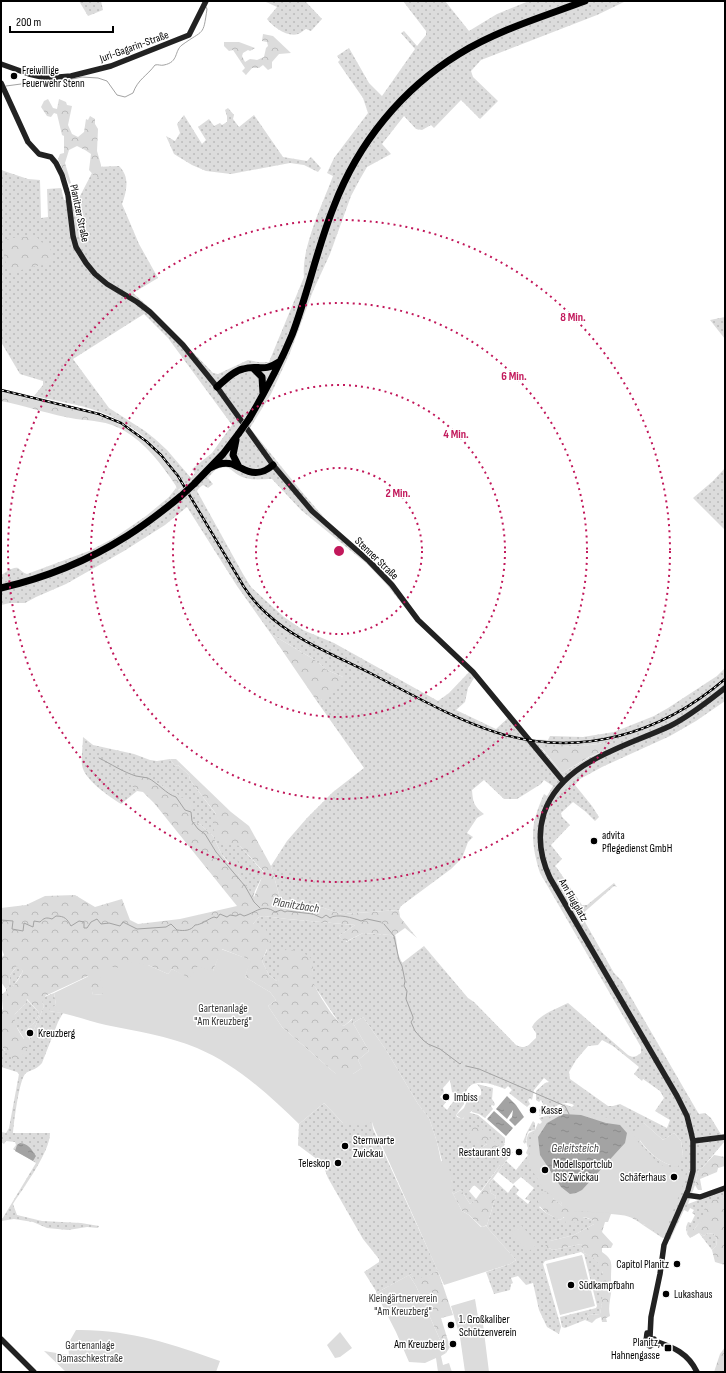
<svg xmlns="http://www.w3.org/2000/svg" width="726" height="1373" font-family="'Sofia Sans Condensed',sans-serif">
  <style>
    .grass { fill: url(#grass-dots); fill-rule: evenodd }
    .forest { fill: url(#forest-crowns); fill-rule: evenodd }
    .green { fill: #dcdcdc }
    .water { fill: url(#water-ripples) }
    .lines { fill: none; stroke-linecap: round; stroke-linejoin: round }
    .stream { stroke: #a3a3a3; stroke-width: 1 }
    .highway-casing { stroke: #dbdbdb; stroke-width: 8 }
    .secondary { stroke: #222; stroke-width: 5.5 }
    .highway { stroke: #000; stroke-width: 7 }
    .rail-casing { stroke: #000; stroke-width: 2.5 }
    .rail { stroke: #fff; stroke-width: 1; stroke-dasharray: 3; stroke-linecap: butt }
    .highway-bridge-casing { stroke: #dbdbdb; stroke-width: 8; stroke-linecap: butt }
    .highway-bridge { stroke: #000; stroke-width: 7 }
    .ring { fill: none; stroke: #c2185b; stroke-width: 2; stroke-dasharray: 2 4 }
    .poi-dot { fill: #000; stroke: #fff; stroke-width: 1.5 }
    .labels { text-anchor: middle; stroke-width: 3; stroke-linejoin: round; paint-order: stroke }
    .street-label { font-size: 11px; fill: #000; stroke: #fff }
    .poi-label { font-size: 11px; fill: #000; stroke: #fff; text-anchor: start }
    .park-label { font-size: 11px; fill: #333; stroke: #fff }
    .water-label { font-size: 12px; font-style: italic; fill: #444; stroke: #fff }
    .centre { fill: #c2185b; stroke: #fff; stroke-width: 2 }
    .ring-label { font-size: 12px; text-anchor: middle; font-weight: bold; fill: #c2185b; stroke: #fff; stroke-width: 3; stroke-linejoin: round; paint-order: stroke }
  </style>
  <defs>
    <pattern id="grass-dots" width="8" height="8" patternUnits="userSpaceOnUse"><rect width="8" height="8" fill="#dcdcdc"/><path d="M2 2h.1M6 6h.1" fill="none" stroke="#bbb" stroke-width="1.8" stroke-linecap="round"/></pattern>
    <pattern id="forest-crowns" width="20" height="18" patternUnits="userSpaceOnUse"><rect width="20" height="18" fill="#dcdcdc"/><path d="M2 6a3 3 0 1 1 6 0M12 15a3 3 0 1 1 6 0" fill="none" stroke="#bbb"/></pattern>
    <pattern id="water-ripples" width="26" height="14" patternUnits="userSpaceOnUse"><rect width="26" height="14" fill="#a3a3a3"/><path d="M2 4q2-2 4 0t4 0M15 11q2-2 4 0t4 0" fill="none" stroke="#8b8b8b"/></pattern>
  </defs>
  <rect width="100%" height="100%" fill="#fff"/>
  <path class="grass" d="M79 1H101L103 10 88 16Z
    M264 1H305L322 19 311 31 306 29C304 30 301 33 298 34 288 38 272 26 267 19L277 7Z
    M403 1H445L469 31 497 14 529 1H626L597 15 481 60 471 71 473 77 498 101 480 119 461 100 434 128 431 125 422 130 416 129 404 116 382 144 391 154 367 167 360 179 351 196 330 254 313 291 290 353 271 394 250 428 302 492 333 528 364 553 393 584 421 619 472 668 470 672 474 678 468 688 465 702 456 710 496 729 508 718 526 739 548 740 550 736 583 737 614 732 654 716 668 708 717 676 725 668V701L696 721 670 736 602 767 580 779 575 785 592 806 599 817 595 821 586 812 573 802 561 813 562 817 570 825 551 845 562 859 555 866 557 868 582 905H587L614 883 617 887 614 886 581 915 614 973 621 980 697 1111 699 1114 705 1113 711 1118 725 1141 702 1168 699 1169 695 1185 688 1204 725 1190V1197C713 1202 712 1208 705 1218 702 1223 698 1222 694 1230H688L687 1234 686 1227 688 1222 691 1223 695 1215 692 1213 694 1210 690 1208 688 1212 684 1210 670 1240 661 1237 643 1225 646 1224 548 1167 563 1207 553 1198 539 1207 546 1213 560 1220C568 1214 585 1216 594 1221V1224L574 1235 550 1241 549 1248 553 1250 581 1244 584 1253C588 1255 594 1257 597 1261 608 1275 603 1298 600 1314L589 1315 585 1320 565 1328 562 1327 560 1317 596 1308 597 1306 584 1254 581 1252 545 1261 543 1264 561 1327 559 1334 547 1327 539 1310 533 1283 526 1285 518 1276 511 1278 513 1283 511 1284 510 1290 494 1294 486 1272 510 1264 516 1260 486 1226 487 1225 496 1196 491 1193 489 1184 493 1179 508 1193 514 1185 519 1190 516 1194 528 1204 530 1201 525 1199 534 1188 521 1177 513 1184 498 1172 506 1161 500 1153 496 1155 500 1160V1165L481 1191 474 1185 469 1191 476 1199 470 1204 461 1190 453 1194 452 1192V1182L442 1161 437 1142 429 1118 418 1104 386 1050 363 1017 353 1023 352 1019 344 1026 340 1024 313 984 311 977 313 967 279 978 278 982 269 975 262 961 267 950 253 924 259 917 264 916 287 919 355 925 339 936 346 942 363 933 390 935 396 938 398 954 402 963 424 946 468 998 474 1002 516 1045C527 1050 528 1045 536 1038V1033L532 1027C538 1015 556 1009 568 1003L628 1055C633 1058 636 1057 641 1053V1047L540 873C534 854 530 834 536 815 538 808 541 801 544 794L547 796 553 786 544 780 541 784 517 799H504L484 780 472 790C473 803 474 806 484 814L477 818 467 833 473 837 468 842 462 858 451 869 401 906 399 910 342 914 321 907 288 906 280 898 271 866 287 841 307 818 333 792 364 768 316 700H321L343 677 327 670 315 660 271 634 237 586 187 507 165 525 124 551 66 584 36 597 25 603H10L1 605V575C5 573 13 566 18 568 21 570 23 573 27 574L89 551 114 538 146 516 169 497 176 488 178 491 185 484C164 452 137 425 100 412 79 404 56 401 34 396L43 385V381L20 374 1 342V170L28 179 40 180 41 218 48 217 47 189 61 188 64 200H78L95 167 119 166C130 177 127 190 122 204L139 244 158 278 133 293 151 309 213 373 218 374 248 360 258 362H269L304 277C301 248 323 203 333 176L327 173 334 158 368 113 363 98 338 62 340 60 337 56 349 48 369 83 382 96 415 49 401 33 404 31 417 46 426 35V31ZM144 314 168 338 232 425 212 453 192 469 195 473 191 478 167 450 155 439 145 431 109 408 73 359ZM224 466C231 468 234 473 240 476 249 481 262 479 272 479L301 510 367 564 387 585 414 619 469 672 449 693 438 701 334 643 303 630 284 617 265 600 251 587 243 574 197 491 199 488 203 485 208 488 213 484 208 478 216 469ZM613 742V747L590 757 562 773 541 748 582 746ZM602 1040 613 1046 639 1067 634 1074 642 1081 643 1079 660 1091 664 1098 655 1111 670 1120 667 1128 620 1104 613 1106H608L570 1079 569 1072 576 1060 588 1046 598 1045ZM544 1078 549 1082 545 1083 536 1091V1100L539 1102 541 1100 543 1104 539 1110 540 1114 539 1116C553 1112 559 1098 574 1105L572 1107 564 1104 549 1115 539 1118 542 1122 540 1124 538 1123 535 1130V1123L533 1121 527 1132 523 1142 525 1144C527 1140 526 1135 529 1131L535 1130C533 1131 531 1132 529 1133 526 1137 526 1145 528 1148L526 1153 528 1155 516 1170 506 1161 513 1152 503 1150 495 1155 493 1153 492 1157 481 1148 488 1143 485 1140 495 1142 499 1147 505 1143V1138L478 1115 467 1112 463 1119 457 1117 456 1115 464 1104 465 1097 453 1096 455 1099 447 1110 443 1106 446 1102 440 1097 444 1092 443 1088 450 1080 452 1092 459 1095 465 1096C468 1075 493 1084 505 1089L508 1086 512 1090 509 1093 527 1107 530 1104 528 1100 530 1098 532 1100 534 1090ZM644 1123 663 1140 674 1133 681 1141 683 1156 670 1165C657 1160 648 1152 640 1141Z
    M228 108 234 115 233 119 239 127 254 115 283 157 307 161 311 157 321 168 318 172 304 165 290 163 231 174 206 171 192 165 174 154 166 136 175 141 180 133 177 124 184 115 202 144 206 140 198 127 209 119 214 126 220 123 222 125 227 122V116L225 110Z
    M725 317V339L710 320Z
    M725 468V530L693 498 713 481Z
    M83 737 93 745 134 754 150 760 157 761 170 759 175 766 178 765 189 775 190 780 240 846 264 873 255 891 253 898 238 874 221 853 213 836 201 825 191 820 190 802 147 777 128 781 137 791 121 804C109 796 84 780 82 765 81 756 83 746 83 737Z
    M18 965 23 971 7 996 2 1000 1 995 6 991V989L9 986 10 975Z
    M54 993 56 1005 49 1011 63 1013 58 1022 42 1063C36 1070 32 1069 26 1073 19 1079 14 1122 13 1133H50C50 1152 24 1187 13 1204L17 1215 42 1221 81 1223 99 1226 98 1228 87 1227 68 1230 47 1228 33 1222 14 1219 1 1221 36 1163 13 1149 16 1145 15 1142 6 1141 4 1144 1 1142V1132L6 1133 9 1128 19 1074 17 1072 1 1067V1046L5 1051 30 1039 28 1034 30 1031 33 1032 44 1006 42 1002 44 997Z
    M26 999 38 1011 39 1015 34 1023 28 1028 25 1040 14 1023V1015L25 1004Z
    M477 1084 493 1088 492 1099 495 1104 494 1106 492 1105 491 1106 493 1109 485 1118 479 1114 472 1112 473 1107 471 1105 475 1098 481 1095C482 1089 480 1088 477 1084Z
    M324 1103 343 1123 372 1122 373 1129 438 1271 415 1281 411 1274 376 1293V1291L364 1272 379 1262V1259L363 1239 328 1178 323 1165 318 1160 298 1145 299 1124Z
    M699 1233 704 1236 708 1233 714 1234 717 1240 716 1246 712 1250Z"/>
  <path class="forest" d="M263 34 273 36 291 53 279 54 272 62V68L268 70 263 65 259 68H252L246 75 242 71 245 68 233 50 229 51 224 46V42H239L255 48 250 51 248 50 243 53 242 56 245 62 250 59 257 60 264 57 266 48 268 46 267 42 262 41Z
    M48 99 53 108 57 109 59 99 66 102 67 105 72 106 68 125 72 134 78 137 84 132 86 119 88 120 90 116 95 119V124L98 129 97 151 101 165V177L96 178 89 170 91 154 85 150 77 146 69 150 65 163 71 183 69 184 58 159 60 154 64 153V136L62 135 57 114 54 113 51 117 47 116 41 107 44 101Z
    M36 236 41 242 49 245 51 251V262L44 265 30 267 13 273C4 267 2 250 5 240L13 238Z
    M1 391C20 396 39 401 58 405 85 411 112 417 135 434 155 448 170 466 183 486L177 491 176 486C162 465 146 443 123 430 107 421 93 421 76 419 51 415 26 406 1 401Z
    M271 634 315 660 327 670 343 677V684L321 700H316Z
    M613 742V747L589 757 562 773 541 747 582 746Z
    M170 759H176L231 812 249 826 271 866 280 898 288 905 321 907 342 914 399 910 400 917 417 938 405 928 395 935 396 938 390 935 363 933 345 942 339 936 355 925 287 919 264 916 259 917 253 924 265 928 271 939 262 961 269 975 278 982 280 954 287 949C295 951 307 952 312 960 315 966 311 972 312 978 313 987 336 1023 344 1026L353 1019V1023L369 1051 358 1060 362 1068 353 1074H336L282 1027 268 1006 276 1000 270 992 245 977 250 960 222 949 213 971 189 979 172 969 168 974 148 965 120 968 103 994 93 995 88 976 45 996V999L42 1002 44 1006 33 1032 30 1031 28 1034C32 1044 27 1049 21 1057L13 1059 1 1046V1011L3 1009 2 1000 18 980 23 971 17 966 10 975 9 986 6 989 1 982V958L4 955 1 947V908L26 905 45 896 75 895 95 907 122 899 130 920 138 924 180 919 237 906 154 803 143 792 137 791 127 781 133 774 138 777H147L191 802V820L201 825 213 836 221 853 228 863 237 860 242 872 238 874 254 897 264 872 240 846 221 843C215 832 209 827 216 814L190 780 189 775 178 765 175 766ZM27 999 38 1011 39 1015 34 1023 28 1028 24 1039C18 1031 15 1025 14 1015L25 1004Z
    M475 1125C478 1127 483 1129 486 1132 490 1137 490 1141 497 1142L499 1147 502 1144H505L502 1149 494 1152 492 1157 484 1153 481 1148 487 1144 485 1140 479 1145 474 1144 472 1139 467 1137Z
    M500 1153 506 1161 489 1184 491 1193 496 1196 487 1225 482 1227 469 1215 462 1211 453 1194 461 1190 470 1204 476 1199 500 1165 498 1162 500 1160 495 1155Z
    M714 1155 725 1157V1166L718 1168 717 1172 700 1179 702 1190H698L695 1185 699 1169 702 1168Z
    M545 1191 553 1196V1198L562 1206 561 1201 631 1206 646 1224 643 1225C631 1216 626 1215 611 1214L608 1222H605L602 1232 613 1244 611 1248H602V1252C614 1260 611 1264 611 1277 611 1283 612 1288 611 1293 610 1301 608 1308 610 1316L606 1318 607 1322H602L601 1317 596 1319 592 1323 585 1320 589 1315 600 1314C603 1301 603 1288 603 1275L602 1271 599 1270C600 1260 592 1257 584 1253L581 1244 553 1250 549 1248 544 1250 543 1248 550 1241 574 1235 594 1224V1221L588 1218 583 1217 580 1222 566 1224 564 1217 560 1220 546 1213 536 1202Z
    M725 1197V1265L715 1262 712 1250 716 1246 717 1240 714 1234 708 1233 704 1236 699 1233 690 1238 687 1234 688 1230H694C699 1220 707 1221 704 1210L711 1199 717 1200Z
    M438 1271 453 1315 441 1318 450 1347 446 1353 416 1286 409 1275 411 1274 415 1280Z
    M725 1347V1372H714L720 1354Z"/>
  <path class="green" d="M221 949 251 960 245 977 270 992 276 1000 268 1006 282 1027 336 1074H353L362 1068 358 1060 369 1051 353 1023 363 1017 386 1050 418 1104 429 1118 437 1142 441 1161 448 1163 452 1182V1192L462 1211 469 1215 481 1227 486 1226 516 1260 510 1264 444 1285 374 1128 372 1122 363 1126 343 1123 324 1103 299 1124C269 1095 237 1065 197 1048 168 1036 136 1031 106 1025 87 1021 69 1013 49 1011L50 1008 56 1005 54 993 89 976 93 995 103 994 100 974H104L106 966 120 968 123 961 148 965 168 974 172 969 189 978 198 966 213 971Z
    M469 1096 473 1098V1110L462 1119 456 1115 464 1108Z
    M576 1109 604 1117 620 1120 629 1128 639 1143 659 1164 667 1167 686 1172 683 1185 663 1237 634 1217 627 1214 573 1211 544 1189 528 1164 532 1135 545 1121 558 1113Z
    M644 1123 663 1140 674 1133 681 1141 683 1156 678 1167C657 1163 645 1149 634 1131Z
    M521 1225 538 1244 528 1252 511 1233Z
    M582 1255 595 1306 560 1315 546 1264Z
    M409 1275 416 1286 446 1353 441 1356 443 1365 449 1363 452 1372H438L436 1358 425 1363 409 1362 396 1332 376 1293Z
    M475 1299 479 1323 483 1324 489 1372H465L460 1337 451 1306Z
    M76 1330C128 1329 172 1344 220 1361L216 1372H66L44 1351 69 1355 68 1344Z
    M340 1332 352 1348 340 1357 335 1358 327 1345Z"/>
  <path class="water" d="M507 1096 516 1105 524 1117 515 1126 509 1120 512 1117 513 1110 507 1119 496 1109Z
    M494 1111 513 1128 506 1136 487 1119Z
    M563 1114 581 1115 606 1123 620 1125 627 1133 625 1143 582 1190 576 1193 570 1194 561 1187 540 1155 538 1137 547 1123Z
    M20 1143C29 1144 31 1149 36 1156L33 1161 15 1151 17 1145Z"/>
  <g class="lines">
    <path class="stream" d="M6 86 36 82 63 81 82 77 98 78 107 81 117 95 125 97 133 93C138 79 147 76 155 65 158 64 161 66 164 65 179 62 174 51 182 45 204 29 203 37 207 9L206 7
      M99 758C111 764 123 772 136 776 140 777 144 777 148 778 158 783 166 794 176 797L185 810 191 812 192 821 198 829 205 834 216 852 245 886 254 902 260 908
      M1 920 13 921 12 929 23 931 24 923 33 927 34 921 40 922C44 918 46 917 52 919L56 916C65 916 67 919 71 926L79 921 84 922V928H87L91 922 97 919 101 924 109 923 120 926 123 922 137 929 166 927 171 924 177 930C184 931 191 931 195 925 201 925 208 919 214 917L217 918 220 914 227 917 230 915 236 916 240 914 244 916C255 913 263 903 275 912L281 910 285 912 287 911 313 914 322 918 326 915 330 918C336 913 354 918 361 921L367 919 381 922
      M384 924 394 936 399 960 402 966 405 981 404 986 407 991 406 999 413 1017V1019L411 1022 415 1031 423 1040 428 1044 440 1049 460 1064 461 1063
      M466 1066 479 1069 565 1106 569 1114"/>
    <defs>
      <path id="highway" d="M253 368 262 377 263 393
        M217 387C224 381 233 371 243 369 258 364 263 373 279 362
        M249 419C265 392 280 364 292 335 308 293 317 248 334 206 358 143 402 89 459 54 498 30 542 17 585 1
        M236 440 233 455 239 467
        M210 468C217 464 225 462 232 464 235 465 238 467 241 468 253 475 263 474 273 465
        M194 484 223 454 239 433
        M1 588C45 578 89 560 127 536 146 524 164 510 181 496"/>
    </defs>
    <use href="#highway" class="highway-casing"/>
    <path class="secondary" d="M1 64 29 74 42 77 47 78 71 76 111 66 189 35 206 1
      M1 83 28 142 39 154 51 157 56 163 62 175 68 195 73 236 76 247 86 263 95 274 107 284 137 302 150 312 183 345 217 387 273 465 312 511 369 561 392 585 418 620 473 672 563 781
      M693 1141 725 1137
      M686 1195 700 1197 725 1188
      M647 1333 646 1341 648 1345 650 1346 654 1344V1339
      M650 1337 651 1317 660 1274 664 1245 688 1190 693 1171V1141L691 1132 687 1116 677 1096 550 878C540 857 537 836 544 813 562 761 625 747 670 726 690 716 707 702 725 688
      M1 1339 34 1372
      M655 1341C673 1347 688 1353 697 1372"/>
    <use href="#highway" class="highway"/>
    <defs>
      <path id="rail" d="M1 390 99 414 121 423 146 441 161 455 178 476 244 587C250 596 257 605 265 612 294 640 337 656 372 674 411 694 456 720 498 733 580 758 661 734 725 679"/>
    </defs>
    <use href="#rail" class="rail-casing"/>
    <use href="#rail" class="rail"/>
    <defs>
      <path id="highway-bridge" d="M239 433 249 419
        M181 496 194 484"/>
    </defs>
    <use href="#highway-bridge" class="highway-bridge-casing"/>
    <use href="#highway-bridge" class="highway-bridge"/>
  </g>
  <g class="ring">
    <circle cx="339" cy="551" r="83"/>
    <circle cx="339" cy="551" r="166"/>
    <circle cx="339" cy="551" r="248"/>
    <circle cx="339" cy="551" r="331"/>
  </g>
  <g class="poi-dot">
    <circle cx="14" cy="76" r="4"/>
    <circle cx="594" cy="841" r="4"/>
    <circle cx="30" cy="1033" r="4"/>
    <circle cx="446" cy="1097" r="4"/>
    <circle cx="533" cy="1110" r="4"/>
    <circle cx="345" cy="1146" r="4"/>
    <circle cx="519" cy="1152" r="4"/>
    <circle cx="338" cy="1163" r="4"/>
    <circle cx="545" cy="1170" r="4"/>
    <circle cx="674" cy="1177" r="4"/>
    <circle cx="677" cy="1264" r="4"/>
    <circle cx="571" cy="1285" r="4"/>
    <circle cx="666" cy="1294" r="4"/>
    <circle cx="451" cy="1325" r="4"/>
    <circle cx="453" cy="1344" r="4"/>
    <rect x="664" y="1344" width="8" height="8" rx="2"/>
  </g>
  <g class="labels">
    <g class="street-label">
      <text transform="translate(134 46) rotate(-20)" y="4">Juri-Gagarin-Straße</text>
      <text transform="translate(80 213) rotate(78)" y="4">Planitzer Straße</text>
      <text transform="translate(377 558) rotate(44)" y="4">Stenner Straße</text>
      <text transform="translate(574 900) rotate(60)" y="4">Am Flugplatz</text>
    </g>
    <g class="poi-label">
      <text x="22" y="74">Freiwillige<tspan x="22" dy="13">Feuerwehr Stenn</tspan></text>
      <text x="602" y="839">advita<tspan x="602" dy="13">Pflegedienst GmbH</tspan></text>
      <text x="38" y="1037">Kreuzberg</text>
      <text x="454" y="1101">Imbiss</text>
      <text x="541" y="1114">Kasse</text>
      <text x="353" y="1144">Sternwarte<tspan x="353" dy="13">Zwickau</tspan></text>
      <text x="511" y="1156" text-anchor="end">Restaurant 99</text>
      <text x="330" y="1167" text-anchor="end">Teleskop</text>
      <text x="553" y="1168">Modellsportclub<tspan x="553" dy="13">ISIS Zwickau</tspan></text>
      <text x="666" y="1181" text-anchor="end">Schäferhaus</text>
      <text x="669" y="1268" text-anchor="end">Capitol Planitz</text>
      <text x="579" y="1289">Südkampfbahn</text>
      <text x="674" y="1298">Lukashaus</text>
      <text x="459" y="1323">1. Großkaliber<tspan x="459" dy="13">Schützenverein</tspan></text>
      <text x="660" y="1346" text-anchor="end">Planitz,<tspan x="660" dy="13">Hahnengasse</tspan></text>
      <text x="445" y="1348" text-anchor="end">Am Kreuzberg</text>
    </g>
    <g class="park-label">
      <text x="223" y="1012">Gartenanlage<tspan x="223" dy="13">"Am Kreuzberg"</tspan></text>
      <text x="403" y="1302">Kleingärtnerverein<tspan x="403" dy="13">"Am Kreuzberg"</tspan></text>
      <text x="90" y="1349">Gartenanlage<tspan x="90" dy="13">Damaschkestraße</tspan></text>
    </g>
    <g class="water-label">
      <text transform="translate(296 905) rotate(9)" y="4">Planitzbach</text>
      <text x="575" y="1152">Geleitsteich</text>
    </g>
  </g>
  <circle cx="339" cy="551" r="6" class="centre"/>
  <g class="ring-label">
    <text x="573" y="321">8 Min.</text>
    <text x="514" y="380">6 Min.</text>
    <text x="456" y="438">4 Min.</text>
    <text x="398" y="497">2 Min.</text>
  </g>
  <rect width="726" height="1373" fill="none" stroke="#000000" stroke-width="4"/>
  <path d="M10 26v6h103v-6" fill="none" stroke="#000000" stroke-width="2"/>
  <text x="16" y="26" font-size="12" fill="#000000" stroke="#ffffff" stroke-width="3" paint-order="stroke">200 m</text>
</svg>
